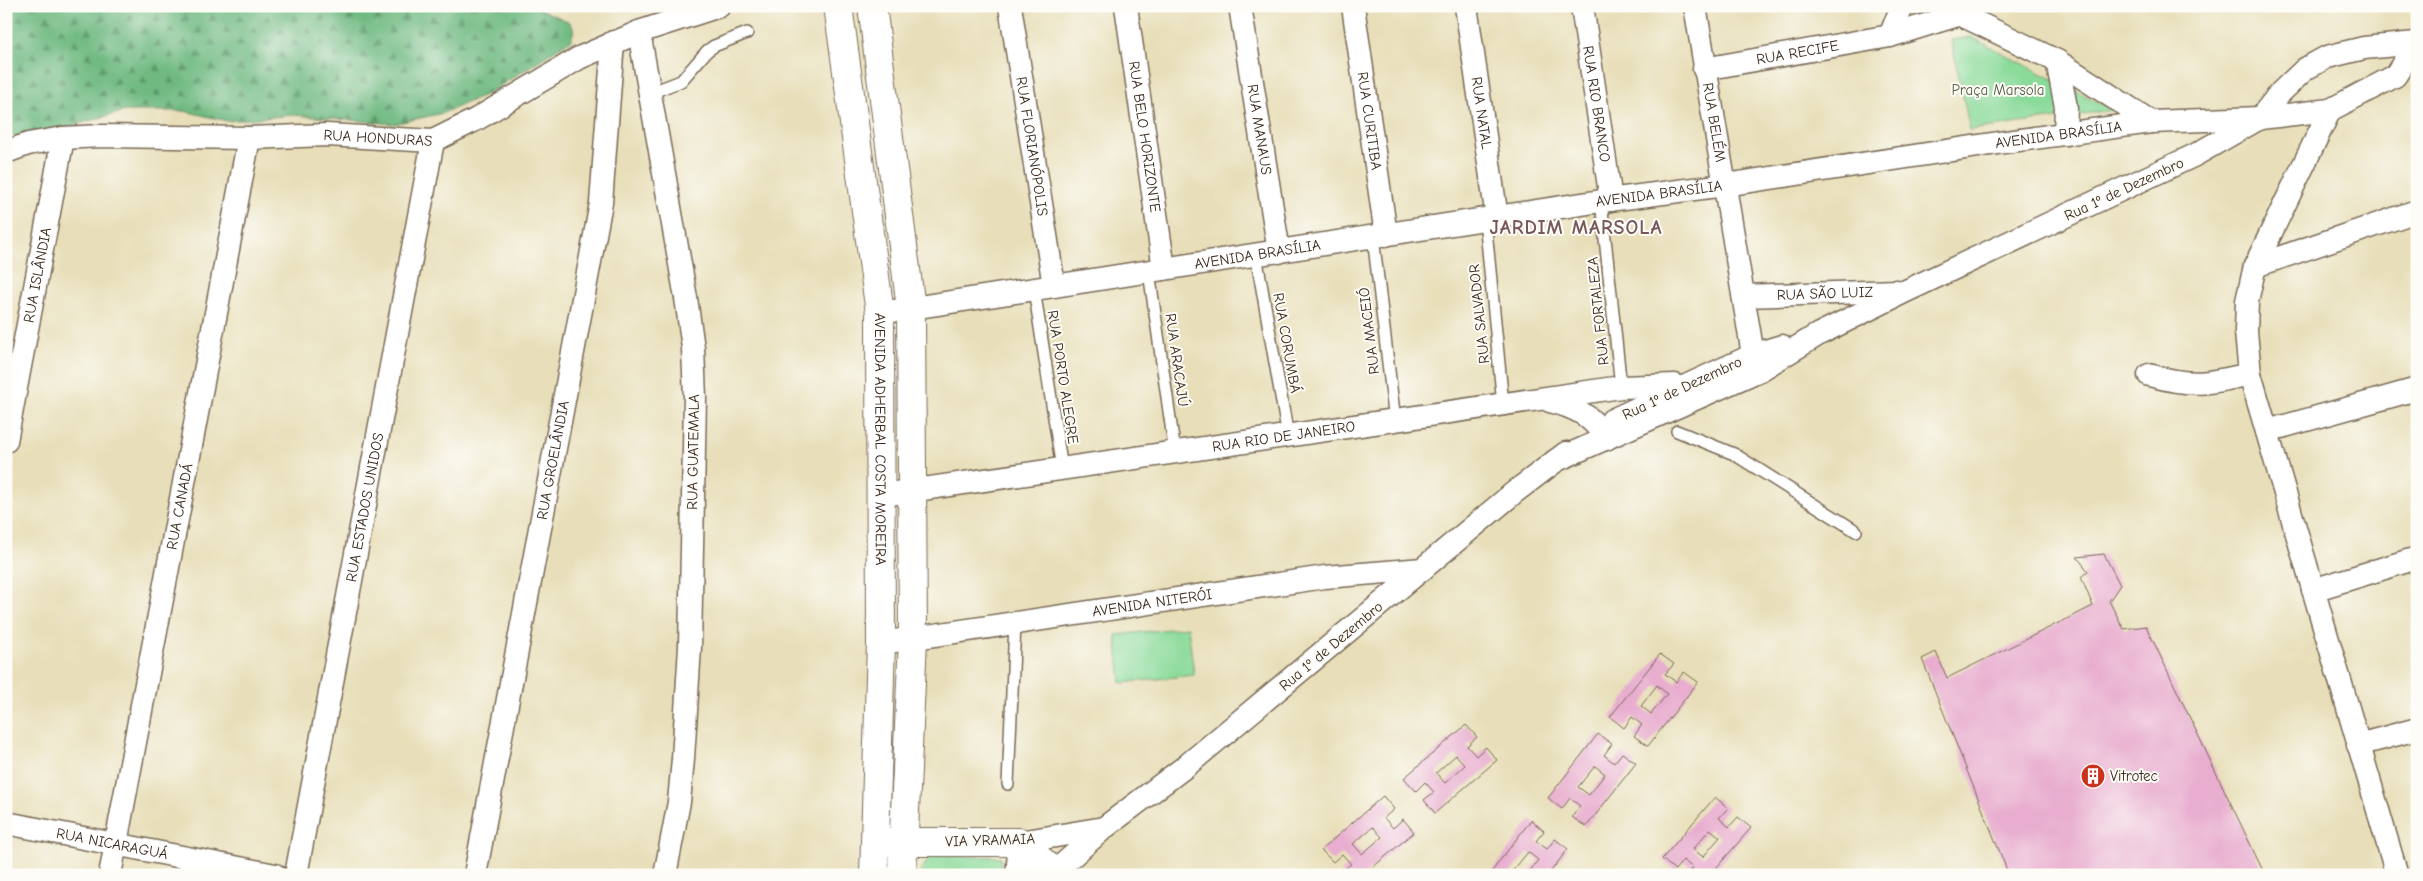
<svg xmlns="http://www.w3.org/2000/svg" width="2423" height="881" font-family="'Comic Neue',sans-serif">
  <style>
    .green { fill: #8ada9a; stroke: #62825c }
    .forest { fill: url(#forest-firs); stroke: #557250 }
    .building { fill: #e8adcf; fill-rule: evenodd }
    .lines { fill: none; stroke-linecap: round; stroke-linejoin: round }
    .lane-casing { stroke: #786955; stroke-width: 14 }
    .street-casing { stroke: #786955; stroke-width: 25 }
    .secondary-casing { stroke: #786955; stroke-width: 30 }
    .primary-casing { stroke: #786955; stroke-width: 30 }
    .lane { stroke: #fff; stroke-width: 11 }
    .street { stroke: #fff; stroke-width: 22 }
    .secondary { stroke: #fff; stroke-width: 28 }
    .primary { stroke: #fff; stroke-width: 28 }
    .labels { text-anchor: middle; stroke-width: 4; stroke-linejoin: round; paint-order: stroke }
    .street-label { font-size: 15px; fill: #3b2a1e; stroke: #fdfcf7 }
    .park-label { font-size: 15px; fill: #535f43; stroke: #fdfcf7 }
    .poi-label { font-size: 15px; fill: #3b2a1e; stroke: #fdfcf7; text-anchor: start }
    .district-label { font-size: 20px; font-weight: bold; letter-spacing: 1px; fill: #78585c; stroke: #fdfcf7 }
  </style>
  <defs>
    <pattern id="forest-firs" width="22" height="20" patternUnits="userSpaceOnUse" patternTransform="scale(1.25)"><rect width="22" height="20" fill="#6fba82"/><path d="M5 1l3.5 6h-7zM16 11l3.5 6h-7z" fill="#5c976a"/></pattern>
  </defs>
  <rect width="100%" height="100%" fill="#fdfcf7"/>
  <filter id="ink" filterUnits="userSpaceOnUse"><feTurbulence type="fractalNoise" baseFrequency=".02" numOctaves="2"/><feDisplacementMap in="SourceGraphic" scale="10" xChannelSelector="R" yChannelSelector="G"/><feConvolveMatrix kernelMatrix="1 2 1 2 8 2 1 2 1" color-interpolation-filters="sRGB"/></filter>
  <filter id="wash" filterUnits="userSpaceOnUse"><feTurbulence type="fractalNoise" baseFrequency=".0096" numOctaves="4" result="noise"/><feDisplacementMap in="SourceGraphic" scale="20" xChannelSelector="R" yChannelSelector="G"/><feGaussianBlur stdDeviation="1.12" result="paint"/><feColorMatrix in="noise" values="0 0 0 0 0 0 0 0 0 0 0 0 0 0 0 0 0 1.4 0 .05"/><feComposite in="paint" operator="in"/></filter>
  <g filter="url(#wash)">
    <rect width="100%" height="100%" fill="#e8dfba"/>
    <path class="green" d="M1971 37 2113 110 1970 130 1951 40Z
      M1188 627 1194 675 1121 683 1116 635Z
      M931 856 1001 857 1000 875H921V870Z"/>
    <path class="forest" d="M6 6H532L570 22 574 30 571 40 489 93 443 113 394 124 294 115 227 121 184 111H125L52 131 6 137Z"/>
    <g id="blocks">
      <path class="building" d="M2104 554 2120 585 2109 601 2124 629 2146 626 2265 875H2009L1922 659 1936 652 1947 678 2093 606 2081 577 2088 571 2077 557Z
        M1660 654 1674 664 1665 674 1676 682 1684 672 1698 682 1648 746 1634 736 1642 725 1632 717 1624 728 1610 717ZM1657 685 1667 694 1651 714 1641 706Z
        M1466 725 1477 737 1467 746 1476 756 1486 747 1497 760 1435 813 1424 800 1434 792 1425 782 1416 791 1404 778ZM1456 755 1465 765 1445 783 1436 773Z
        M1598 734 1612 744 1604 755 1614 763 1622 753 1636 763 1586 827 1572 817 1580 806 1570 798 1562 809 1548 798ZM1595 766 1605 774 1589 795 1578 787Z
        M1383 796 1394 809 1384 818 1393 828 1403 819 1414 832 1364 875H1344L1341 872 1351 864 1342 854 1333 862 1321 850ZM1373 827 1382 837 1362 854 1353 844Z
        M1715 797 1728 808 1719 818 1729 827 1738 817 1751 828 1710 875H1688L1693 868 1683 860 1675 870 1662 859ZM1710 829 1720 837 1703 857 1693 849Z
        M1531 820 1544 831 1536 841 1547 849 1555 839 1568 849 1548 875H1527L1538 860 1528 852 1511 873 1513 875H1489Z"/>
    </g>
  </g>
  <g filter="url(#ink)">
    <use href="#blocks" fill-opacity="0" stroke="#786955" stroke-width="1"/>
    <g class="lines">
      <defs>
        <path id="lane" d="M650 93 681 81 707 51 714 46 747 33
          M1601 201 1621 387
          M1485 219 1503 405
          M1373 237 1395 421
          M1256 255 1288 436
          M1149 272 1175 453
          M1034 289 1062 469
          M1677 431 1734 454 1856 531
          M1008 784 1015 624"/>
        <g id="street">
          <path id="s1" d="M1010 6 1054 286"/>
          <path id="s2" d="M1126 6 1164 269"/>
          <path id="s3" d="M1240 6 1279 252"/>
          <path id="s4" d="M1353 6 1386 235"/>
          <path id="s5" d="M1466 6 1497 218"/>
          <path id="s6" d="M1582 6 1611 200"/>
          <path id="s7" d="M1695 6 1753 355 1742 365"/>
          <path d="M1947 8 2057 61 2151 122"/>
          <path d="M639 32 686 298 693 348 695 398 690 647 683 759 679 802 665 875"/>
          <path d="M1890 36 1902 6"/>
          <path d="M2057 61 2066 107 2065 134"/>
          <path id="s8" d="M1704 69 1890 36 1961 14"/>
          <path d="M2330 110 2255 266 2247 301 2246 332 2250 374 2397 875"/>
          <path id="s9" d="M6 152 28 144 63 138 101 136 249 138 327 135 433 141 477 119 579 58 639 32 719 6"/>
          <path d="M2255 266 2417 211"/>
          <path id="s10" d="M1744 296 1897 291"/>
          <path id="s11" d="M880 313 1601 201 1725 185 1998 143 2151 122 2260 118 2330 110 2395 76 2417 42"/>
          <path d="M2149 375C2193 387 2207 384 2250 374"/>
          <path d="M1550 401C1575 407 1593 416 1606 439"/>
          <path d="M1612 420 1753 355 1782 346"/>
          <path d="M2267 431 2417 389"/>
          <path id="s12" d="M6 441 63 138"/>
          <path d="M1555 461 1760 370 1819 334 1906 291 2195 155 2260 118 2281 92 2305 69 2327 57 2364 48 2416 43"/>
          <path id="s13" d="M882 495 1621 387 1675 385"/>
          <path d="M2313 590 2417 558"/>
          <path id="s14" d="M881 643 1325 577 1423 569"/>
          <path d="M2358 745 2417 729"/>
          <path id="s15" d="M6 823 275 875"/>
          <path id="s16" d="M110 875 249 138"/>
          <path id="s17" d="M296 875 433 141"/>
          <path id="s18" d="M475 875 601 203 613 42"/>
          <path d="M1017 875 1020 842 1104 828"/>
          <path d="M1051 875 1104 828 1186 766 1516 491 1566 453"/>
        </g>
        <path id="secondary" d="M876 842H1020L1057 875"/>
        <g id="primary">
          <path id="s19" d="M838 6 880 313 881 643 874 875"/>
          <path d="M872 6 911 308 913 640 902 875"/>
        </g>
      </defs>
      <use href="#lane" class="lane-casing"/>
      <use href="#street" class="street-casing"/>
      <use href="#secondary" class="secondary-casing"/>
      <use href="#primary" class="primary-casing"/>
      <use href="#lane" class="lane"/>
      <use href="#street" class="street"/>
      <use href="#secondary" class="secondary"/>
      <use href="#primary" class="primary"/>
    </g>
  </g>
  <defs>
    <symbol id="building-disc" viewBox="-11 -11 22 22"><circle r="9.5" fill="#c8321e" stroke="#fdfcf7"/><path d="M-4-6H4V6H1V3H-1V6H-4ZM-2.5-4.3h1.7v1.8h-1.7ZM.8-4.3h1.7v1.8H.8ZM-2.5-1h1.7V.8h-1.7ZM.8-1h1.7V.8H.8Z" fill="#fff"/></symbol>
  </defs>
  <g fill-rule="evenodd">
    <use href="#building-disc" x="2079" y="762" width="28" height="28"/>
  </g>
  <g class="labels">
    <g class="street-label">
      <text dy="5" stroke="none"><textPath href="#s8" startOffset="95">RUA RECIFE</textPath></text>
      <text dy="5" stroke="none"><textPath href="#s6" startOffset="99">RUA RIO BRANCO</textPath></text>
      <text dy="5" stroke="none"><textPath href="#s5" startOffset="108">RUA NATAL</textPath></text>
      <text dy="5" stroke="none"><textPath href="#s4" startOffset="116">RUA CURITIBA</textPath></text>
      <text dy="5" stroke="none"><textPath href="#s7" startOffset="118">RUA BELÉM</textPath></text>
      <text dy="5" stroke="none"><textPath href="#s3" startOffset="125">RUA MANAUS</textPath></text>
      <text dy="5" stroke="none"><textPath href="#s11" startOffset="1192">AVENIDA BRASÍLIA</textPath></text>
      <text dy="5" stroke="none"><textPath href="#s9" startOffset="374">RUA HONDURAS</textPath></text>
      <text dy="5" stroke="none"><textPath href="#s2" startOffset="132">RUA BELO HORIZONTE</textPath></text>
      <text dy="5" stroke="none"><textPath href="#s1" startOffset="142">RUA FLORIANÓPOLIS</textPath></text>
      <text transform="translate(2124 189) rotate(-25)" y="5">Rua 1º de Dezembro</text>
      <text dy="5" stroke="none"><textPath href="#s11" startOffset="788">AVENIDA BRASÍLIA</textPath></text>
      <text dy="5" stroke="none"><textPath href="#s11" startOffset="382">AVENIDA BRASÍLIA</textPath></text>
      <text dy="5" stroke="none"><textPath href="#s12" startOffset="169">RUA ISLÂNDIA</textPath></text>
      <text dy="5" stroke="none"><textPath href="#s10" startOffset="81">RUA SÃO LUIZ</textPath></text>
      <text transform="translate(1598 311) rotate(-96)" y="5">RUA FORTALEZA</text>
      <text transform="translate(1479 314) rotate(-96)" y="5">RUA SALVADOR</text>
      <text transform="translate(1369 331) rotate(-97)" y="5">RUA MACEIÓ</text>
      <text transform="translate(1287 343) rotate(80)" y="5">RUA CORUMBÁ</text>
      <text transform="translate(1177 360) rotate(82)" y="5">RUA ARACAJÚ</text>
      <text transform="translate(1063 377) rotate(81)" y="5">RUA PORTO ALEGRE</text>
      <text transform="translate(1682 388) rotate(-25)" y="5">Rua 1º de Dezembro</text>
      <text dy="5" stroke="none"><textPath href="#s13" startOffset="406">RUA RIO DE JANEIRO</textPath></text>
      <text dy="5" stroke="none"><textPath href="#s19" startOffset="436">AVENIDA ADHERBAL COSTA MOREIRA</textPath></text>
      <text transform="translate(693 452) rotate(-89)" y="5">RUA GUATEMALA</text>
      <text dy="5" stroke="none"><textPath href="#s18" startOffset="422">RUA GROELÂNDIA</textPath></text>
      <text dy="5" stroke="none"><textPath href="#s16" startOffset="375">RUA CANADÁ</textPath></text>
      <text dy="5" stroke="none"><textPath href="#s17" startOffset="374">RUA ESTADOS UNIDOS</textPath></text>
      <text dy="5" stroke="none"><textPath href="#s14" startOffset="274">AVENIDA NITERÓI</textPath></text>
      <text transform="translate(1331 646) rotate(-40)" y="5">Rua 1º de Dezembro</text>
      <text transform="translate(990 840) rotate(-2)" y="5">VIA YRAMAIA</text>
      <text dy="5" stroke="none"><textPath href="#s15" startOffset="108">RUA NICARAGUÁ</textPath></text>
    </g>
    <g class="park-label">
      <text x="1998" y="95">Praça Marsola</text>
    </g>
    <g class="poi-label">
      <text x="2110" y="781">Vitrotec</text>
    </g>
    <g class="district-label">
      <text x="1576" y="234">JARDIM MARSOLA</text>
    </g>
  </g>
  <rect width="2423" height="881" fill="none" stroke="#fdfcf7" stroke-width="25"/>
</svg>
